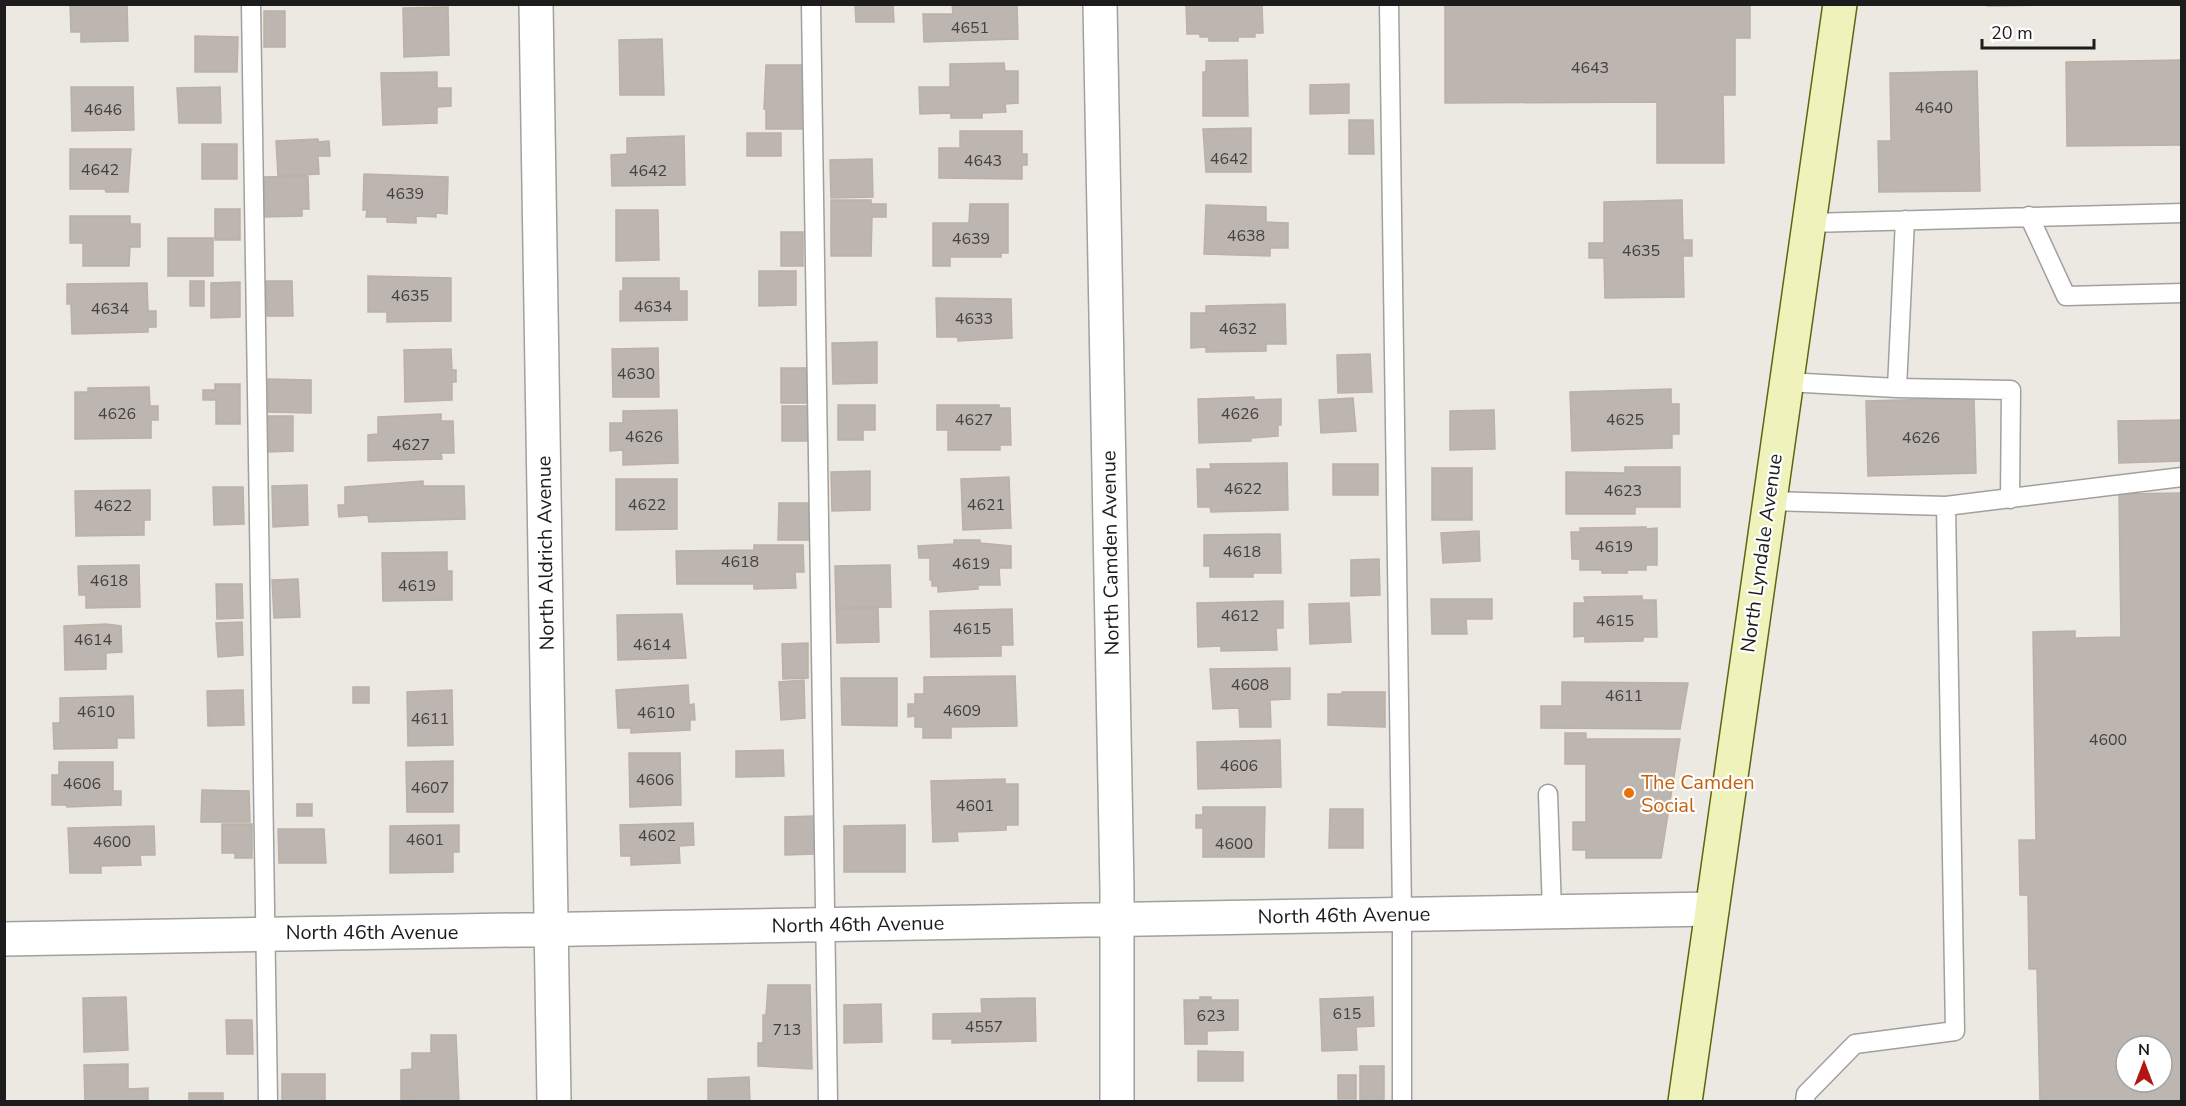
<svg xmlns="http://www.w3.org/2000/svg" width="2186" height="1106" font-family="'Nunito Sans',sans-serif">
  <style>
    .building { fill: #bcb5b0; stroke: #bcb0a7; stroke-width: 1.5; fill-rule: evenodd }
    .lines { fill: none; stroke-linecap: round; stroke-linejoin: round }
    .lane-casing { stroke: #a0a0a0; stroke-width: 21 }
    .street-casing { stroke: #a0a0a0; stroke-width: 36 }
    .secondary-casing { stroke: #5d6610; stroke-width: 36 }
    .lane { stroke: #fff; stroke-width: 18 }
    .street { stroke: #fff; stroke-width: 33 }
    .secondary { stroke: #eff2bb; stroke-width: 33 }
    .food-dot { fill: #e8710a; stroke: #fff; stroke-width: 2 }
    .labels { text-anchor: middle; stroke-width: 4.5; stroke-linejoin: round; paint-order: stroke }
    .number-label { font-size: 16px; fill: #444241 }
    .street-label { font-size: 20px; fill: #1c1c1c; stroke: #fff }
    .food-label { font-size: 20px; fill: #c56008; stroke: #fff; text-anchor: start }
  </style>
  <rect width="100%" height="100%" fill="#ece9e2"/>
  <path class="building" d="M70 4H127L128 41 81 42V32H71Z
    M855 4H893L894 22H856Z
    M952 4H1017L1018 39 924 42 923 14H953Z
    M1186 4H1262L1263 33H1255V37H1238V41H1209V37H1200V34H1187Z
    M1445 4H1750V38H1735V95H1723L1724 163H1657V102L1445 103Z
    M1988 4H2106L1988 6Z
    M448 7 449 55 404 57 403 8Z
    M264 11H285V47H264Z
    M195 36 238 37 237 72H195Z
    M662 39 664 95H620L619 40Z
    M1247 60 1248 116H1203V72H1206V61Z
    M2182 60V145L2067 146 2066 62Z
    M1004 63 1005 71H1018V103L1005 104 1006 112 982 113V118H951V113L920 114 919 87H950V64Z
    M766 65H802V129H766V109H764Z
    M1977 71 1980 191 1879 192 1878 141H1891L1890 73Z
    M437 72V88H451V106L437 107V123L383 125 381 73Z
    M1349 84V113L1310 114V85Z
    M71 87H133L134 130 72 131Z
    M220 87 221 123H179L177 88Z
    M1349 120H1373L1374 154H1349Z
    M1251 128V172H1206L1203 129Z
    M960 131H1022V154H1027V165H1022V179L939 178V148H960Z
    M747 133H781V156H747Z
    M684 136 685 185 612 186 611 155 627 154V138Z
    M318 139V142L329 141 330 156H318L319 174 278 176 276 141Z
    M202 144H237V179H202Z
    M70 149H131L128 192H106L105 189H70Z
    M872 159 873 197 831 198 830 160Z
    M364 174 448 177 447 214 436 213V217L416 216V223L387 222V217H366L367 210H363Z
    M308 176 309 209H302V216L264 217V177Z
    M831 200H871V204H886V217H872L871 256H831Z
    M1682 200 1683 240H1692V256H1683L1684 297 1605 298 1604 258H1589V243H1604V202Z
    M970 204H1008V253H1001V257H950V266H933V223H969Z
    M1206 205 1266 207V222L1288 223V248H1270V256L1204 254Z
    M215 209H240V240H215Z
    M616 210H658L659 260 616 261Z
    M70 216H130V224H140V247H130L129 266H83V243H70Z
    M781 232H803V266H781Z
    M168 238H213V276H168Z
    M759 271H796V305L759 306Z
    M368 276 451 278V321L387 322V312H368Z
    M623 278H679V291H687V320L620 321V291H623Z
    M190 281H204V306H190Z
    M266 281H292L293 316H267Z
    M240 282V317L211 318V283Z
    M147 283 148 311H156V327H148V332L72 334 71 304H67V284Z
    M936 298 1011 299 1012 338 958 341V337H937Z
    M1285 304 1286 344H1266V351L1206 352V347L1191 348V313H1206V306Z
    M877 342V383L833 384 832 343Z
    M658 348 659 397H613L612 349Z
    M451 349 452 370H456V382H452V400L405 402 404 350Z
    M1370 354 1372 392 1338 393 1337 355Z
    M781 368H808V403H781Z
    M268 379 311 380V413L268 412Z
    M215 384H240V424H216V400H203V390H215Z
    M149 387 150 406H158V420H151V438L75 439V392H88V388Z
    M1671 389V404H1679V434H1672V448L1572 451 1570 392Z
    M1254 397V400L1281 399V425H1278V436L1251 438V441L1199 443 1198 399Z
    M1353 398 1356 431 1321 433 1319 400Z
    M1974 398 1976 473 1868 476 1866 401Z
    M838 405H875V430H863V440H838Z
    M937 405H999V408H1010L1011 445H1000V450H948V430H937Z
    M782 406H808V441H782Z
    M677 410 678 463 623 465V450L610 451V423H623V411Z
    M1494 410 1495 449 1450 450V411Z
    M441 414V421H453L454 453H441L442 459 368 461V435L378 434V417Z
    M267 416H293V451L268 452Z
    M2182 420V461L2119 463 2118 421Z
    M1287 463 1288 510 1211 512 1210 507H1198L1197 469H1211L1210 464Z
    M1333 464H1378V495H1333Z
    M1625 467H1680V507H1635V514H1566V472L1625 473Z
    M1432 468H1472V520H1432Z
    M870 471V510L832 511 831 472Z
    M1009 477 1011 528 963 530 961 479Z
    M616 479H677V529L616 530Z
    M423 481V486H464L465 519 369 522 368 515 339 517 338 505H345V487Z
    M307 485 308 525 273 527 272 486Z
    M213 487H243L244 524 214 525Z
    M150 490V520H144V535L76 536 75 491Z
    M2182 493V1102H2040L2037 969H2029L2028 895H2020L2019 840H2036L2033 632 2075 631V638L2121 637 2119 494ZM2126 1046H2162V1082H2126Z
    M779 503H810V540H778Z
    M1646 527V529L1657 528V565H1646V570H1627V573H1602V570H1580V559H1572L1571 532H1580V528Z
    M1479 531 1480 561 1443 563 1441 533Z
    M1280 534 1281 573H1253V577H1210V566H1204V535Z
    M954 540H980V543L1011 546V568H999L1000 585H978V589L938 592V586H932V580H930V558H919L918 546 954 544Z
    M754 545H803L804 572H795L796 588 754 589V584H677L676 551 754 550Z
    M447 552V571H452V600L383 601 382 553Z
    M1379 559 1380 595 1351 596V560Z
    M139 565 140 607 86 608V595H79L78 566Z
    M890 565 891 607 836 608 835 566Z
    M298 579 300 617 274 618 272 580Z
    M216 584H242L243 618 217 619Z
    M1642 596V600H1656L1657 637H1643V641L1585 642V636L1574 637V603H1585L1584 597Z
    M1431 599H1492V619H1466L1467 634H1432Z
    M1283 601V628H1276L1277 650 1221 651V646L1198 647 1197 603Z
    M1349 603 1351 642 1310 644 1309 604Z
    M836 608H878L879 642 837 643Z
    M1012 609 1013 645H1001V656L931 657 930 611Z
    M682 614 686 658 618 660 617 615Z
    M242 622 243 655 218 657 216 623Z
    M106 624 121 626 122 652 106 653V669L65 670 64 626Z
    M808 643V678L783 679 782 644Z
    M1290 668V699L1270 700 1271 727H1240L1239 708 1213 709 1210 669Z
    M1015 676 1017 726 951 727V738H923V727H915V716L908 717V704H915V694H924V677Z
    M841 678H897V726L842 725Z
    M804 680 805 718 781 720 779 682Z
    M1562 682 1688 683 1680 729 1541 728V706H1562Z
    M688 685 689 705 694 704 695 720H690V730L631 733V728H618L616 690Z
    M353 687H369V703H353Z
    M243 690 244 725 208 726 207 691Z
    M452 690 453 745 408 746 407 692Z
    M1342 692H1385V727L1328 725V694H1342Z
    M133 696 134 738H117V748L54 749 53 723H60V698Z
    M1565 733H1586V739H1680L1661 858H1586V850H1573V822H1586V764H1565Z
    M1280 740 1281 787 1198 789 1197 742Z
    M783 750 784 776 736 777V751Z
    M629 753H680L681 805 630 807Z
    M453 761V812H407L406 762Z
    M59 762H113V791H121V805L67 807 66 805H52V775H59Z
    M1005 779V784H1018V825H1006V830L957 832 958 841 933 842 931 781Z
    M202 790 249 791 250 822H201Z
    M297 804H312V816H297Z
    M1203 807H1265L1264 857H1203V828H1196V815H1203Z
    M1330 809H1363V848H1329Z
    M815 816V854L785 855V817Z
    M693 823 694 845 679 846 680 863 631 865V856H621L620 825Z
    M222 824H252V858H235V853H222Z
    M459 825V852H453V872L390 873V826Z
    M905 825V872H844V826Z
    M154 826 155 855H140L141 865 101 866V873H70L68 828Z
    M278 829H324L326 863H279Z
    M768 985H810L812 1069 758 1066V1043H763V1015H766Z
    M126 997 128 1050 84 1052 83 998Z
    M1200 997H1211V1000H1238V1030L1207 1031V1044H1185L1184 1000H1200Z
    M1373 997 1374 1026 1356 1027 1357 1050 1322 1051 1320 999Z
    M1035 998 1036 1041 952 1043V1039H933V1014L982 1013 981 999Z
    M881 1004 882 1042 844 1043V1005Z
    M226 1020H252L253 1054H227Z
    M431 1035H456L459 1102 401 1100V1070L412 1069V1053H431Z
    M1198 1051 1243 1052V1081H1198Z
    M128 1064V1089L148 1088V1102H85L84 1065Z
    M1360 1066H1384V1102H1360Z
    M282 1074H325V1102H282Z
    M1338 1075H1356V1099H1338Z
    M749 1077 750 1102H708V1079Z
    M189 1093H223V1102H189Z"/>
  <g class="lines">
    <defs>
      <path id="lane" d="M251 4 268 1102
        M811 4 828 1102
        M1389 4 1402 913V1102
        M2029 216 2066 296 2182 293
        M1905 220 1897 388 2011 390 2010 499
        M1809 223 2182 213
        M1786 382 1897 388
        M1768 501 1946 506 1955 1031 1855 1044 1806 1094 1805 1102
        M1946 506 2182 477
        M1548 794 1552 911"/>
      <path id="street" d="M536 4 554 1102
        M1100 4 1117 889V1102
        M4 939 1712 909"/>
      <path id="secondary" d="M1685 1102 1840 4"/>
    </defs>
    <use href="#lane" class="lane-casing"/>
    <use href="#street" class="street-casing"/>
    <use href="#secondary" class="secondary-casing"/>
    <use href="#lane" class="lane"/>
    <use href="#street" class="street"/>
    <use href="#secondary" class="secondary"/>
  </g>
  <circle class="food-dot" cx="1629" cy="793" r="6"/>
  <g class="labels">
    <g class="number-label">
      <text x="970" y="33">4651</text>
      <text x="1590" y="73">4643</text>
      <text x="1934" y="113">4640</text>
      <text x="103" y="115">4646</text>
      <text x="1229" y="164">4642</text>
      <text x="983" y="166">4643</text>
      <text x="100" y="175">4642</text>
      <text x="648" y="176">4642</text>
      <text x="405" y="199">4639</text>
      <text x="1246" y="241">4638</text>
      <text x="971" y="244">4639</text>
      <text x="1641" y="256">4635</text>
      <text x="410" y="301">4635</text>
      <text x="653" y="312">4634</text>
      <text x="110" y="314">4634</text>
      <text x="974" y="324">4633</text>
      <text x="1238" y="334">4632</text>
      <text x="636" y="379">4630</text>
      <text x="117" y="419">4626</text>
      <text x="1240" y="419">4626</text>
      <text x="974" y="425">4627</text>
      <text x="1625" y="425">4625</text>
      <text x="644" y="442">4626</text>
      <text x="1921" y="443">4626</text>
      <text x="411" y="450">4627</text>
      <text x="1243" y="494">4622</text>
      <text x="1623" y="496">4623</text>
      <text x="647" y="510">4622</text>
      <text x="986" y="510">4621</text>
      <text x="113" y="511">4622</text>
      <text x="1614" y="552">4619</text>
      <text x="1242" y="557">4618</text>
      <text x="740" y="567">4618</text>
      <text x="971" y="569">4619</text>
      <text x="109" y="586">4618</text>
      <text x="417" y="591">4619</text>
      <text x="1240" y="621">4612</text>
      <text x="1615" y="626">4615</text>
      <text x="972" y="634">4615</text>
      <text x="93" y="645">4614</text>
      <text x="652" y="650">4614</text>
      <text x="1250" y="690">4608</text>
      <text x="1624" y="701">4611</text>
      <text x="962" y="716">4609</text>
      <text x="96" y="717">4610</text>
      <text x="656" y="718">4610</text>
      <text x="430" y="724">4611</text>
      <text x="2108" y="745">4600</text>
      <text x="1239" y="771">4606</text>
      <text x="655" y="785">4606</text>
      <text x="82" y="789">4606</text>
      <text x="430" y="793">4607</text>
      <text x="975" y="811">4601</text>
      <text x="657" y="841">4602</text>
      <text x="425" y="845">4601</text>
      <text x="112" y="847">4600</text>
      <text x="1234" y="849">4600</text>
      <text x="1347" y="1019">615</text>
      <text x="1211" y="1021">623</text>
      <text x="984" y="1032">4557</text>
      <text x="787" y="1035">713</text>
    </g>
    <g class="street-label">
      <text transform="translate(545 553) rotate(-91)" y="7">North Aldrich Avenue</text>
      <text transform="translate(1110 553) rotate(-91)" y="7">North Camden Avenue</text>
      <text transform="translate(1761 553) rotate(-82)" y="7">North Lyndale Avenue</text>
      <text transform="translate(1344 915) rotate(-1)" y="7">North 46th Avenue</text>
      <text transform="translate(858 924) rotate(-1)" y="7">North 46th Avenue</text>
      <text x="372" y="939">North 46th Avenue</text>
    </g>
    <g class="food-label">
      <text x="1641" y="789">The Camden<tspan x="1641" dy="23">Social</tspan></text>
    </g>
  </g>
  <rect width="2186" height="1106" fill="none" stroke="#1c1c1c" stroke-width="12"/>
  <g transform="translate(2144 1064)"><circle r="28" fill="#ffffff" stroke="#a4a4a4" stroke-width="1.5"/>
  <path d="M0-4.5L10 22L0 15L-10 22Z" fill="#b31515"/>
  <text y="-9" font-size="16" font-weight="bold" text-anchor="middle" fill="#1c1c1c">N</text>
  </g>
  <path d="M1982 39v9h112v-9" fill="none" stroke="#1c1c1c" stroke-width="3"/>
  <text x="1991" y="39" font-size="18" fill="#1c1c1c" stroke="#ffffff" stroke-width="4.5" paint-order="stroke">20 m</text>
</svg>
